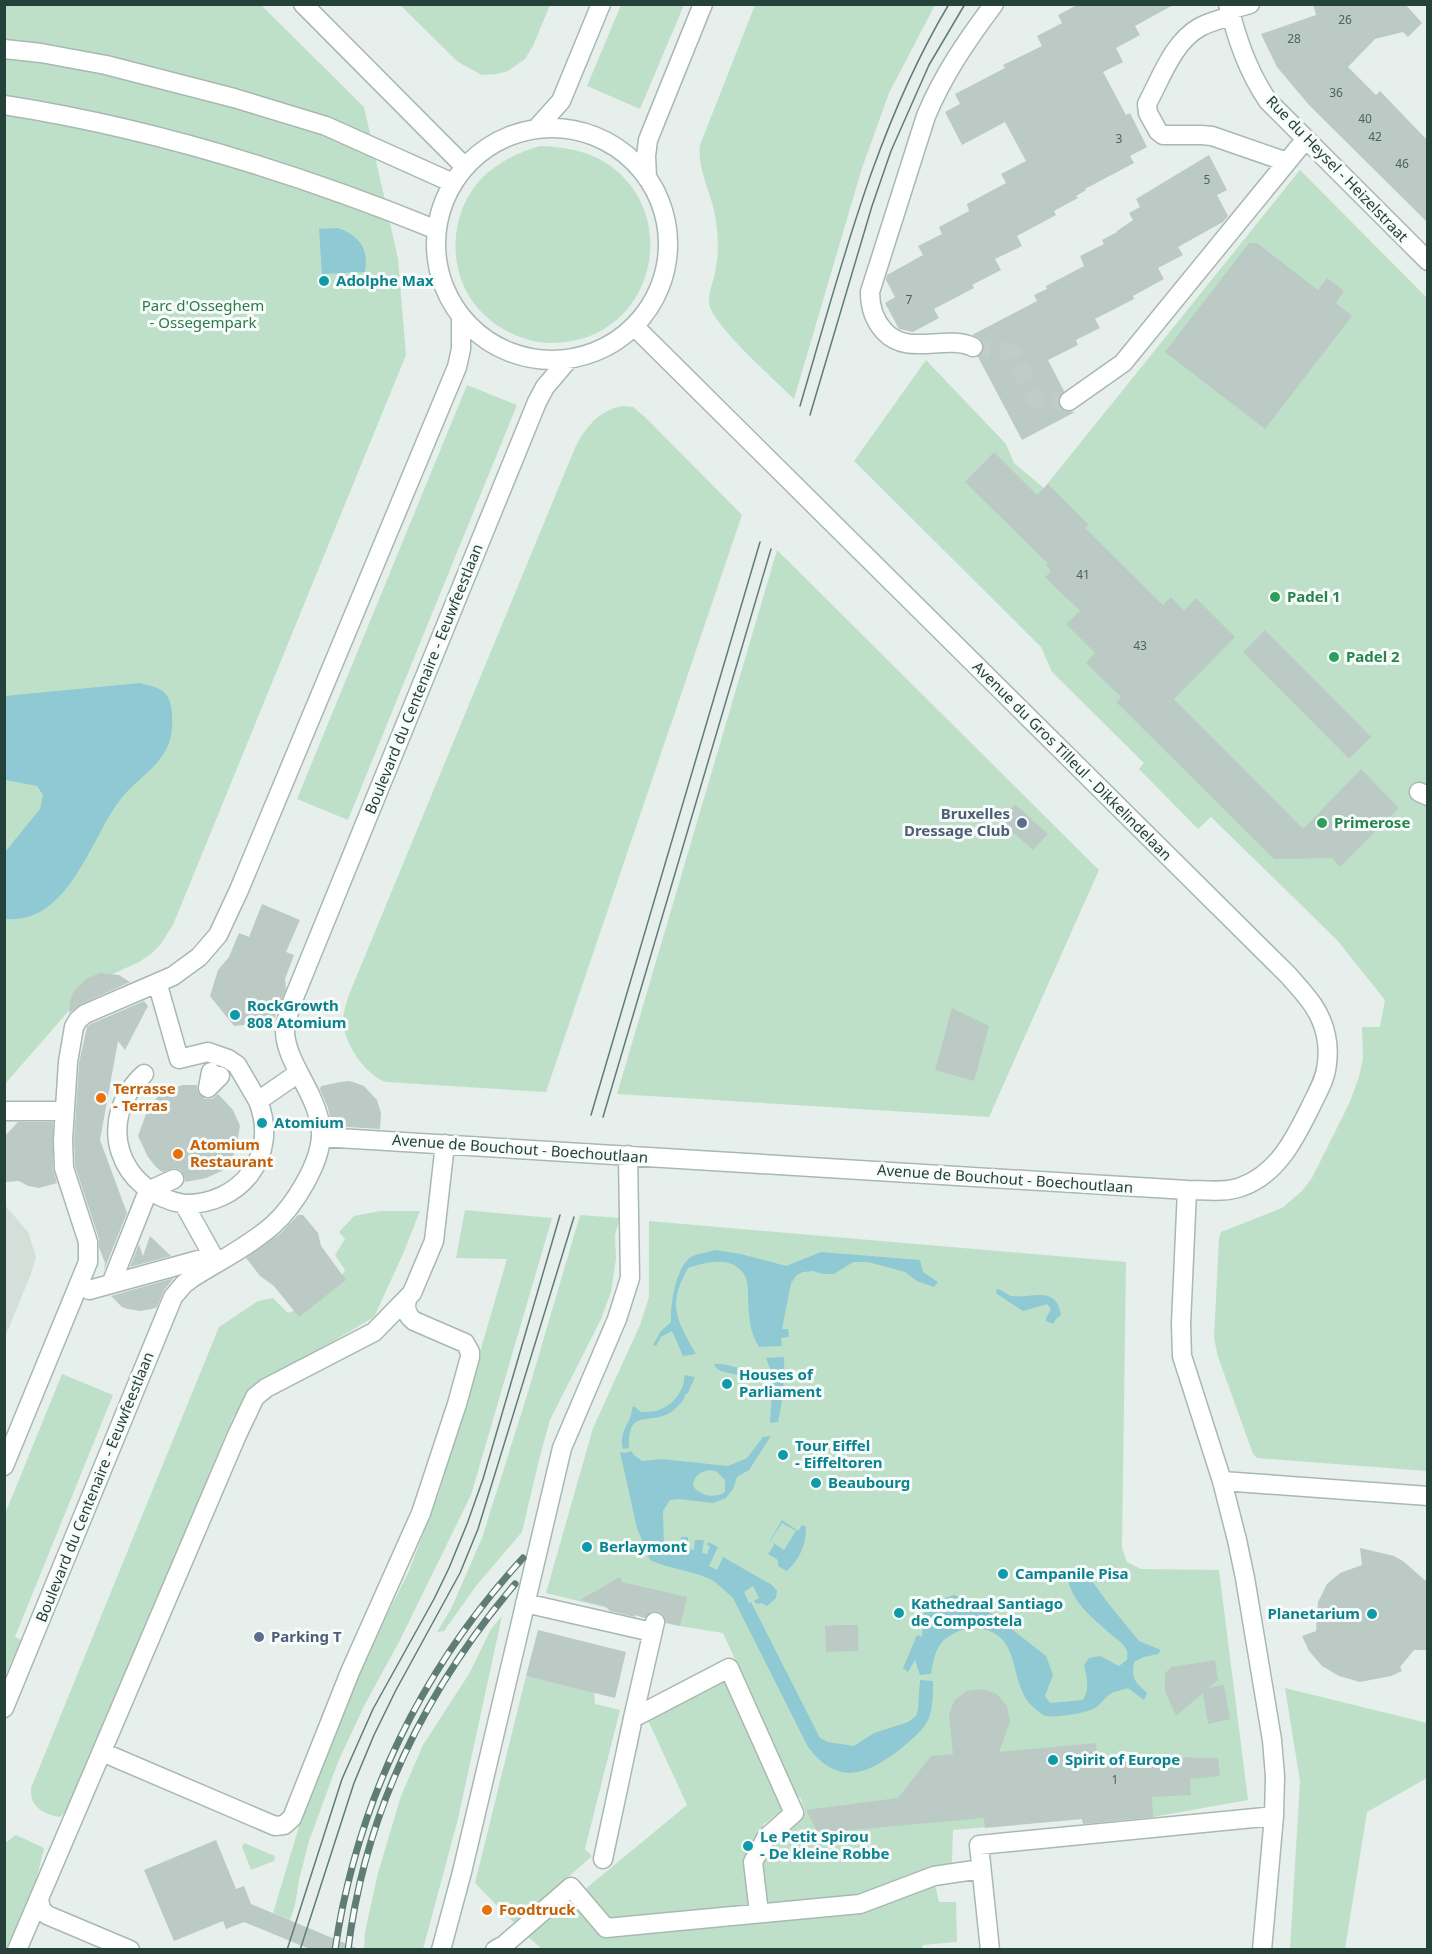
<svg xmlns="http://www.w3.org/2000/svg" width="1432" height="1954" font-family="'Noto Sans',sans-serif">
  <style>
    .built { fill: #d4dfda }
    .green { fill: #bfe0c8 }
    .water { fill: #8ec9d4; fill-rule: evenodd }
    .building { fill: #bbcac4 }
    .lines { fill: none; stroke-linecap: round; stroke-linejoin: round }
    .minor-tunnel { stroke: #bfccc8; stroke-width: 18; stroke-dasharray: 18 9; stroke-linecap: butt }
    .minor-casing { stroke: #a8b8b2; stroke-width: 21 }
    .minor { stroke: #fff; stroke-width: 18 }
    .tram { stroke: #5f7d75; stroke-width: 1.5 }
    .rail-casing { stroke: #5f7d75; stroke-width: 7 }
    .rail { stroke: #f7fbf9; stroke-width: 4.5; stroke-dasharray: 14; stroke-linecap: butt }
    .culture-dot { fill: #0f9aa8; stroke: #f7fbf9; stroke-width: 2 }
    .leisure-dot { fill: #2e9e5b; stroke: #f7fbf9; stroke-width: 2 }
    .service-dot { fill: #5c6f8a; stroke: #f7fbf9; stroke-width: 2 }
    .food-dot { fill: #e8710a; stroke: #f7fbf9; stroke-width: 2 }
    .labels { text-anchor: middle; stroke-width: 6; stroke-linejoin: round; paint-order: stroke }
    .number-label { font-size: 12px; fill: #4a645c }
    .street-label { font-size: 15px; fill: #24423a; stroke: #f7fbf9 }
    .culture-label { font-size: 15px; font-weight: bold; fill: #0d838f; stroke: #f7fbf9; text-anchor: start }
    .park-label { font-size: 15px; fill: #2d7a4b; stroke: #f7fbf9 }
    .leisure-label { font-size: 15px; font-weight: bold; fill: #27864d; stroke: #f7fbf9; text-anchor: start }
    .service-label { font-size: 15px; font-weight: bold; fill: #4e5e75; stroke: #f7fbf9; text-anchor: end }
    .food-label { font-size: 15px; font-weight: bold; fill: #c56008; stroke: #f7fbf9; text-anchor: start }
  </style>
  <rect width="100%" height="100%" fill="#e6efeb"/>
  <path class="built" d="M5 1205 28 1232 36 1257 31 1274 5 1337Z"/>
  <path class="green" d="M4 5H261L364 107 398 259 406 355 173 925 160 945 151 954 139 962 93 983 5 1084Z
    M400 5H550L533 46 525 59 508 71 497 74 482 75 458 62Z
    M621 5H684L640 109 587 86Z
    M755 5H935L889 93 862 168 794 399C777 382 710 323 709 303 708 291 715 279 716 267 719 253 718 235 716 221 713 195 697 172 700 145Z
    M540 146C563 147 586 150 606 163 679 210 658 325 572 341 555 344 539 344 523 338 498 330 477 312 465 289 448 253 454 208 481 179 497 162 519 152 540 146Z
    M1300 170 1427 298V1471L1257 1458 1253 1454 1218 1357 1214 1338 1219 1239 1221 1232 1282 1208 1302 1191 1312 1178 1349 1104 1359 1077 1363 1058 1362 1027H1380L1385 1000 1337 940 1211 817 1198 829 1139 769 1144 763 1052 672 1041 647 854 461 926 360 1006 444 1014 463 1044 488Z
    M467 385 517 405 348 820 297 799Z
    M622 406 633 407 646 418 742 515 546 1092 386 1082C365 1075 344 1043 343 1021 343 1013 346 1005 348 997L575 448C585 428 599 410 622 406Z
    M777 550 1099 870 989 1117 617 1094Z
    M465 1210 552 1218 471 1495 400 1640 364 1706 338 1762 309 1841 299 1880 295 1905 290 1920 273 1913 304 1810 354 1681 409 1571 439 1493 507 1259 456 1258Z
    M380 1211H420L403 1254 374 1317 249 1391 238 1416 234 1415 68 1809 60 1817C52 1816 38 1811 34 1803 31 1800 31 1793 31 1788L219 1327 258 1301 273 1298 288 1313C306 1308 336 1286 345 1270L335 1255 345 1239 339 1232 354 1216Z
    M580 1215 620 1218 615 1235 616 1259 611 1292 601 1319 550 1420 540 1456 522 1532 476 1586 444 1631 437 1632 451 1609 482 1538 528 1392Z
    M649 1221 1126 1262 1122 1548 1127 1562 1141 1569 1219 1570 1248 1800 1153 1817 1083 1824 1082 1819 953 1830 952 1863 933 1868 859 1898 763 1906 758 1864 777 1835 805 1812 800 1797 764 1824 743 1861 750 1908 612 1920 602 1914 584 1890 687 1805 647 1718 739 1668 723 1633 680 1626 546 1593 593 1428 640 1325 649 1297Z
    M62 1374 113 1395 15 1637 21 1640 5 1676V1514Z
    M502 1616 458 1819 423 1949H364L365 1932 378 1873 401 1796 423 1745 469 1674 491 1629Z
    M526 1676 594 1692 595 1704 620 1710 585 1849 592 1856 515 1924 475 1883Z
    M1285 1688 1427 1723V1778L1367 1812 1345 1949H1290L1300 1781Z
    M16 1835 44 1848 36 1881 7 1949 5 1950V1843Z
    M244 1843 275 1856 274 1861 251 1870 242 1847Z
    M935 1884 939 1902H956L957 1942 923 1945 921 1950H543L528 1937 570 1900 602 1937 684 1930 835 1914Z"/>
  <path class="water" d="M338 228C360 236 369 249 365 272L322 274 319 229Z
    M140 683C161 689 170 689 172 714 176 764 141 770 117 804 89 844 67 924 6 919L4 918 5 852 40 809 43 795 37 786 5 780V696Z
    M716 1250 741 1254 786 1266 821 1252 920 1260 923 1272 938 1282 934 1287 917 1281 905 1272 868 1262H853L834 1274H823L813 1271 803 1272 797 1275 791 1283 782 1329H788L789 1337 781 1338 782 1346 759 1347C749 1331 749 1316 748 1297 748 1292 748 1284 746 1278 736 1255 707 1261 688 1268 667 1306 676 1318 696 1354L683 1356 672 1331 661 1337 656 1346 653 1345 661 1331 671 1322C670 1305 676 1264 693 1256 700 1253 709 1252 716 1250Z
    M998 1289C1003 1291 1007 1295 1012 1296 1031 1299 1056 1284 1061 1315L1056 1319 1053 1324 1046 1321V1318L1051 1309 1047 1304 1023 1311 997 1294 996 1291Z
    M784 1357C785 1379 783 1400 778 1422L770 1423 773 1376 766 1358Z
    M714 1364H722L771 1375V1383L721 1371 716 1368Z
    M684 1375 695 1377 688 1393 685 1395C684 1400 682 1402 678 1406 656 1431 627 1402 629 1448L623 1449C618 1430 633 1421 632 1408L634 1406 641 1412C648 1412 655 1412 661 1409 673 1405 686 1388 684 1375Z
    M771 1436 749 1470 737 1477 733 1489 726 1498 713 1503 679 1499 670 1500 663 1511 664 1547 679 1549 681 1537H688V1549L694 1550 695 1540H704L702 1553 707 1554 710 1546 707 1545 708 1542 718 1547 709 1566 717 1570 723 1557 772 1585 777 1591 776 1598 767 1606 762 1603 757 1604 754 1601 759 1598 753 1586 744 1592 749 1603 751 1602 820 1738 828 1742 854 1746 874 1733 908 1722 916 1716 918 1709 920 1680 933 1681C933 1694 933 1706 929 1718 924 1730 913 1738 904 1746 871 1773 839 1789 808 1747L733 1598C726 1592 719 1584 710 1579 691 1570 669 1569 650 1560L637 1528 620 1452 626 1453 631 1451 634 1455 642 1461 661 1459 728 1466 747 1458 763 1437ZM710 1470 717 1472 725 1480V1492C715 1499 700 1496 693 1486 694 1475 700 1472 710 1470Z
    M782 1520 798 1531 802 1525 806 1527C806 1546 800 1558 787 1571L778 1566V1560L768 1554 774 1545 770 1540ZM782 1523 796 1531 784 1550 770 1541Z
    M1081 1566 1108 1603 1139 1641 1161 1650 1158 1654 1144 1657 1134 1662C1131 1680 1135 1681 1147 1693L1144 1700 1128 1688C1123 1690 1115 1691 1110 1694 1104 1698 1100 1706 1093 1709 1085 1713 1056 1718 1047 1716 1041 1715 1037 1710 1032 1706 1009 1684 1022 1642 987 1630 979 1628 967 1628 959 1631 937 1640 935 1652 931 1674L920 1675 915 1660 908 1672 903 1668 917 1635 922 1637 924 1612 935 1601 954 1595 972 1601 996 1617 1046 1656 1053 1675 1045 1696 1050 1703 1083 1700C1090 1687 1087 1679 1084 1665L1089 1658 1100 1656 1119 1666 1127 1660C1127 1657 1128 1654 1127 1651 1125 1645 1118 1640 1114 1637 1091 1616 1069 1602 1066 1569L1071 1572 1079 1570Z"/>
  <path class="building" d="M1079 4H1175L1135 26 1140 35 1116 48 1123 62 1103 72 1126 115 1130 113 1147 147 1130 156 1134 163 1085 189 1086 190 1076 196 1078 198 1054 211 1056 215 1017 236 1022 246 995 259 1001 270 972 285 974 288 934 309 939 318 913 332 899 329 885 303 895 297 886 280 887 275 923 255 918 246 942 234 939 227 969 211 967 204 1006 183 1001 174 1026 161 1005 122 962 145 945 112 960 104 955 94 1005 68 1003 65 1042 46 1037 36 1062 23 1058 15Z
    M1313 4H1405L1422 23 1408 37 1403 32 1375 39 1348 67 1376 95 1380 91 1428 141V223L1309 105 1277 67 1261 34 1316 15Z
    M1209 155 1227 190 1217 195 1228 216 1223 222 1178 247 1183 255 1158 268 1164 279 1133 296 1134 299 1095 319 1100 328 1076 340 1078 345 1048 360 1064 391 1059 397 1060 407 1065 411 1075 412 1022 440 978 357 984 351V344L981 339 972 335 1037 301 1034 295 1047 289 1046 286 1084 266 1080 256 1104 244 1102 240 1117 232V231L1133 220 1129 213 1140 207 1136 199Z
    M1249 243H1257L1318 290 1327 278 1344 291 1336 303 1352 316 1265 429 1165 352Z
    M994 452 1037 495 1048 484 1089 525 1085 528 1163 605 1171 597 1184 610 1196 598 1235 637 1174 699 1303 829 1361 769 1399 808 1340 867 1332 858 1274 859 1116 702 1121 697 1086 663 1095 653 1066 624 1080 611 1045 577 1051 571 1046 565 1048 564 965 482Z
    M1265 630 1371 737 1349 759 1243 652Z
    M1015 804 1048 834 1033 850 1000 821Z
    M262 904 300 920 286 952 294 955 285 979 286 989 273 1022 234 1026 210 996 218 970 229 957 239 933 249 937Z
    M100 973 119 975 130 982 81 1004 69 1013 70 1000 74 991 86 979Z
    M144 1001 148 1006 125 1050 118 1041 100 1140 127 1213 104 1270 105 1263 99 1247V1239L75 1166 74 1140 79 1063 87 1027 91 1024Z
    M952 1008 989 1026 974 1081 935 1070Z
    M350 1081 364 1086 377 1100 381 1113 380 1129 332 1126 328 1108 320 1089 321 1086 340 1082Z
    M183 1085H197L198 1092 205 1099H212L218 1094 233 1110 240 1126 236 1150 226 1169 206 1178 185 1182 184 1175 180 1170 174 1168 162 1172 156 1167 148 1157 138 1136 148 1109 163 1090Z
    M18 1122H53V1168L57 1183 39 1188 28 1186 19 1181 4 1182V1137Z
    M298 1215H303L318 1233 321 1246 346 1280 299 1317 274 1286 260 1276 246 1258 280 1234Z
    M150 1236 171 1256 130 1267 139 1244 143 1256Z
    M174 1278 164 1290 157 1307 152 1309 140 1311 128 1309 122 1307 111 1296Z
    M1360 1548 1394 1556 1403 1561 1428 1583V1650H1414L1400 1667 1402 1671 1391 1676 1360 1682 1339 1676 1322 1666 1309 1651 1302 1636 1316 1631 1318 1602 1327 1584 1340 1573 1362 1565Z
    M620 1577 622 1582 687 1597 680 1626 666 1623 663 1614 658 1611H651L645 1618 635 1615V1617L610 1611 605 1606 580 1600Z
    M838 1625H858V1651L826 1652 825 1626Z
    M538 1630 626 1652 615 1698 526 1676Z
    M1215 1660 1218 1680 1208 1688 1224 1685 1230 1719 1208 1724 1203 1693 1176 1716 1165 1691V1673L1172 1667Z
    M982 1689 997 1694 1007 1706 1010 1722 999 1752 1096 1743 1097 1756 1218 1758 1220 1776 1190 1779 1191 1795 1152 1797 1153 1817 1083 1824 1082 1819 985 1828 984 1818 818 1833 806 1810 898 1798 931 1756 953 1754 949 1715 954 1701 966 1691Z
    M216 1840 236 1889 244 1886 251 1904 361 1950H312L244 1922 226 1929 223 1921 174 1941 144 1870Z"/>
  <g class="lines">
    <path class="minor-tunnel" d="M973 347 1011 352 1036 399 1069 401"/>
    <defs>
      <path id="minor" d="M303 4 465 167
        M1228 4C1237 39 1248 72 1268 101L1428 261
        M1229 10 1250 4
        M1231 16C1221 19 1209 22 1200 27 1173 42 1161 78 1147 104L1148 113 1158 131 1163 135H1201L1212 136 1287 162
        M4 49 41 53 106 65 234 98 326 126 453 183
        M4 105C153 128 297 173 437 230
        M436 244a116 116 0 1 1 232 0a116 116 0 1 1-232 0Z
        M536 129 561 101 601 4
        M647 178 646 156 648 140 703 4
        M973 347C945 334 907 357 884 331 874 320 870 307 870 292L926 116C943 75 967 40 994 4
        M1069 401 1123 363 1305 140
        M1419 792 1428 796
        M159 989 179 1059 208 1052 228 1059 237 1065 258 1101 294 1076
        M211 1072 208 1088 220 1076
        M4 1111H65
        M321 1137 1187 1190C1204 1190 1225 1193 1241 1187 1278 1174 1295 1138 1311 1106 1317 1093 1326 1079 1327 1063 1328 1055 1328 1045 1326 1036 1321 1010 1305 994 1288 975L635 327
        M1187 1190 1181 1324 1182 1356 1222 1481 1237 1540 1245 1578 1272 1740 1275 1776 1274 1816 1262 1950
        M184 1204C240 1205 280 1156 258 1101
        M111 1284 148 1191 174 1179
        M89 1290 213 1256 184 1204C118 1192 94 1120 144 1074
        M4 1466 88 1262V1242L64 1168 63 1140 68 1062 74 1027 78 1020 85 1014 173 976 199 957 218 935 239 890 457 367 461 349V316
        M1222 1481 1428 1496
        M525 1603 652 1632
        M4 1708 173 1297 184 1284 192 1278C219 1261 249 1246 273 1225 294 1206 321 1163 321 1134 321 1121 317 1110 312 1099 303 1078 285 1053 285 1031 285 1023 289 1013 291 1005L537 402 545 387 568 360
        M633 1718 655 1622
        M102 1752 275 1826 284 1825 292 1818 350 1672 421 1513 457 1404 470 1357V1352L465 1343 414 1321C406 1315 404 1307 408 1297
        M603 1859 633 1718 729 1668 794 1813 766 1838 753 1862 759 1913
        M39 1899 41 1909 47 1915 130 1950
        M17 1950 237 1435 255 1397 266 1388 374 1332 412 1293 434 1241 445 1144
        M441 1950 462 1872 562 1448 617 1319 630 1278 628 1155
        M495 1950 504 1945 571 1887 606 1928 860 1904 934 1876 981 1869
        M990 1950 979 1845 1274 1816"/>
    </defs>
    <use href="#minor" class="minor-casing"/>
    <use href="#minor" class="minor"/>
    <path class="tram" d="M800 406C841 268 875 128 949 4
      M810 415 872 206 891 151 929 65 965 4
      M591 1115 760 542
      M603 1117 771 549
      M287 1950 342 1779 373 1709 434 1599 449 1568 467 1524 483 1479 560 1215
      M300 1950 354 1783 374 1735 396 1690 460 1573 478 1529 574 1217"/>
    <defs>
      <path id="rail" d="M335 1950C357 1801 422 1668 523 1558
        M348 1950C365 1812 426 1689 515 1584"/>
    </defs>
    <use href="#rail" class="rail-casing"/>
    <use href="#rail" class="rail"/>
  </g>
  <g class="culture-dot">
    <circle cx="324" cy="281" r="6"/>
    <circle cx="235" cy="1015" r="6"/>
    <circle cx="262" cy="1123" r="6"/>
    <circle cx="727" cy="1384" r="6"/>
    <circle cx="783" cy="1455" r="6"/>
    <circle cx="816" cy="1483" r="6"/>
    <circle cx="587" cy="1547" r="6"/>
    <circle cx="1003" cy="1574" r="6"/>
    <circle cx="899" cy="1613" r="6"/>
    <circle cx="1372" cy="1614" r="6"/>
    <circle cx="1053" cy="1760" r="6"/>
    <circle cx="748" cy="1846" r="6"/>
  </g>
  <g class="leisure-dot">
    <circle cx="1275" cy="597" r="6"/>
    <circle cx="1334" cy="657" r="6"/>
    <circle cx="1322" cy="823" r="6"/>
  </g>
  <g class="service-dot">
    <circle cx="1022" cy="823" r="6"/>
    <circle cx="259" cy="1637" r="6"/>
  </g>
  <g class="food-dot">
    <circle cx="101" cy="1098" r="6"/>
    <circle cx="178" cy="1154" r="6"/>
    <circle cx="487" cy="1910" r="6"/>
  </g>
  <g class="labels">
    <g class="number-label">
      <text x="1345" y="24">26</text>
      <text x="1294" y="43">28</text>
      <text x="1336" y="97">36</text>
      <text x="1365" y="123">40</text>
      <text x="1375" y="141">42</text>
      <text x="1119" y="143">3</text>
      <text x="1402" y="168">46</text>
      <text x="1207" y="184">5</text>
      <text x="909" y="304">7</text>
      <text x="1083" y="579">41</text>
      <text x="1140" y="650">43</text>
      <text x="1115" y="1784">1</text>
    </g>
    <g class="street-label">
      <text transform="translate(1337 169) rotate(46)" y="5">Rue du Heysel - Heizelstraat</text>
      <text transform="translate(424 679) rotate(-68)" y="5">Boulevard du Centenaire - Eeuwfeestlaan</text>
      <text transform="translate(1072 761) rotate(45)" y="5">Avenue du Gros Tilleul - Dikkelindelaan</text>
      <text transform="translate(520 1149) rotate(4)" y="5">Avenue de Bouchout - Boechoutlaan</text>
      <text transform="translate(1005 1179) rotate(4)" y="5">Avenue de Bouchout - Boechoutlaan</text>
      <text transform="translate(95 1487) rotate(-68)" y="5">Boulevard du Centenaire - Eeuwfeestlaan</text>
    </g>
    <g class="culture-label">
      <text x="336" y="286">Adolphe Max</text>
      <text x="247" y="1011">RockGrowth<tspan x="247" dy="17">808 Atomium</tspan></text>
      <text x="274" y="1128">Atomium</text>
      <text x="739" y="1380">Houses of<tspan x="739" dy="17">Parliament</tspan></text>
      <text x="795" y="1451">Tour Eiffel<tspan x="795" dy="17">- Eiffeltoren</tspan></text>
      <text x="828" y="1488">Beaubourg</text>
      <text x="599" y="1552">Berlaymont</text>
      <text x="1015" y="1579">Campanile Pisa</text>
      <text x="911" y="1609">Kathedraal Santiago<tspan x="911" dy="17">de Compostela</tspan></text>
      <text x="1360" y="1619" text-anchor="end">Planetarium</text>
      <text x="1065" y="1765">Spirit of Europe</text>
      <text x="760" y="1842">Le Petit Spirou<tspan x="760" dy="17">- De kleine Robbe</tspan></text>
    </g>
    <g class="park-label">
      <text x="203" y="311">Parc d'Osseghem<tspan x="203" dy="17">- Ossegempark</tspan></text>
    </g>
    <g class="leisure-label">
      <text x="1287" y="602">Padel 1</text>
      <text x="1346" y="662">Padel 2</text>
      <text x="1334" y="828">Primerose</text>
    </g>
    <g class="service-label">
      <text x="1010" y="819">Bruxelles<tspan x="1010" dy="17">Dressage Club</tspan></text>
      <text x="271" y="1642" text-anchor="start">Parking T</text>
    </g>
    <g class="food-label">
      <text x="113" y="1094">Terrasse<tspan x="113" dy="17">- Terras</tspan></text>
      <text x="190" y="1150">Atomium<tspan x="190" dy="17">Restaurant</tspan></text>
      <text x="499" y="1915">Foodtruck</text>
    </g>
  </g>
  <rect width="1432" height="1954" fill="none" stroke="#24423a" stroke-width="12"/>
</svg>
